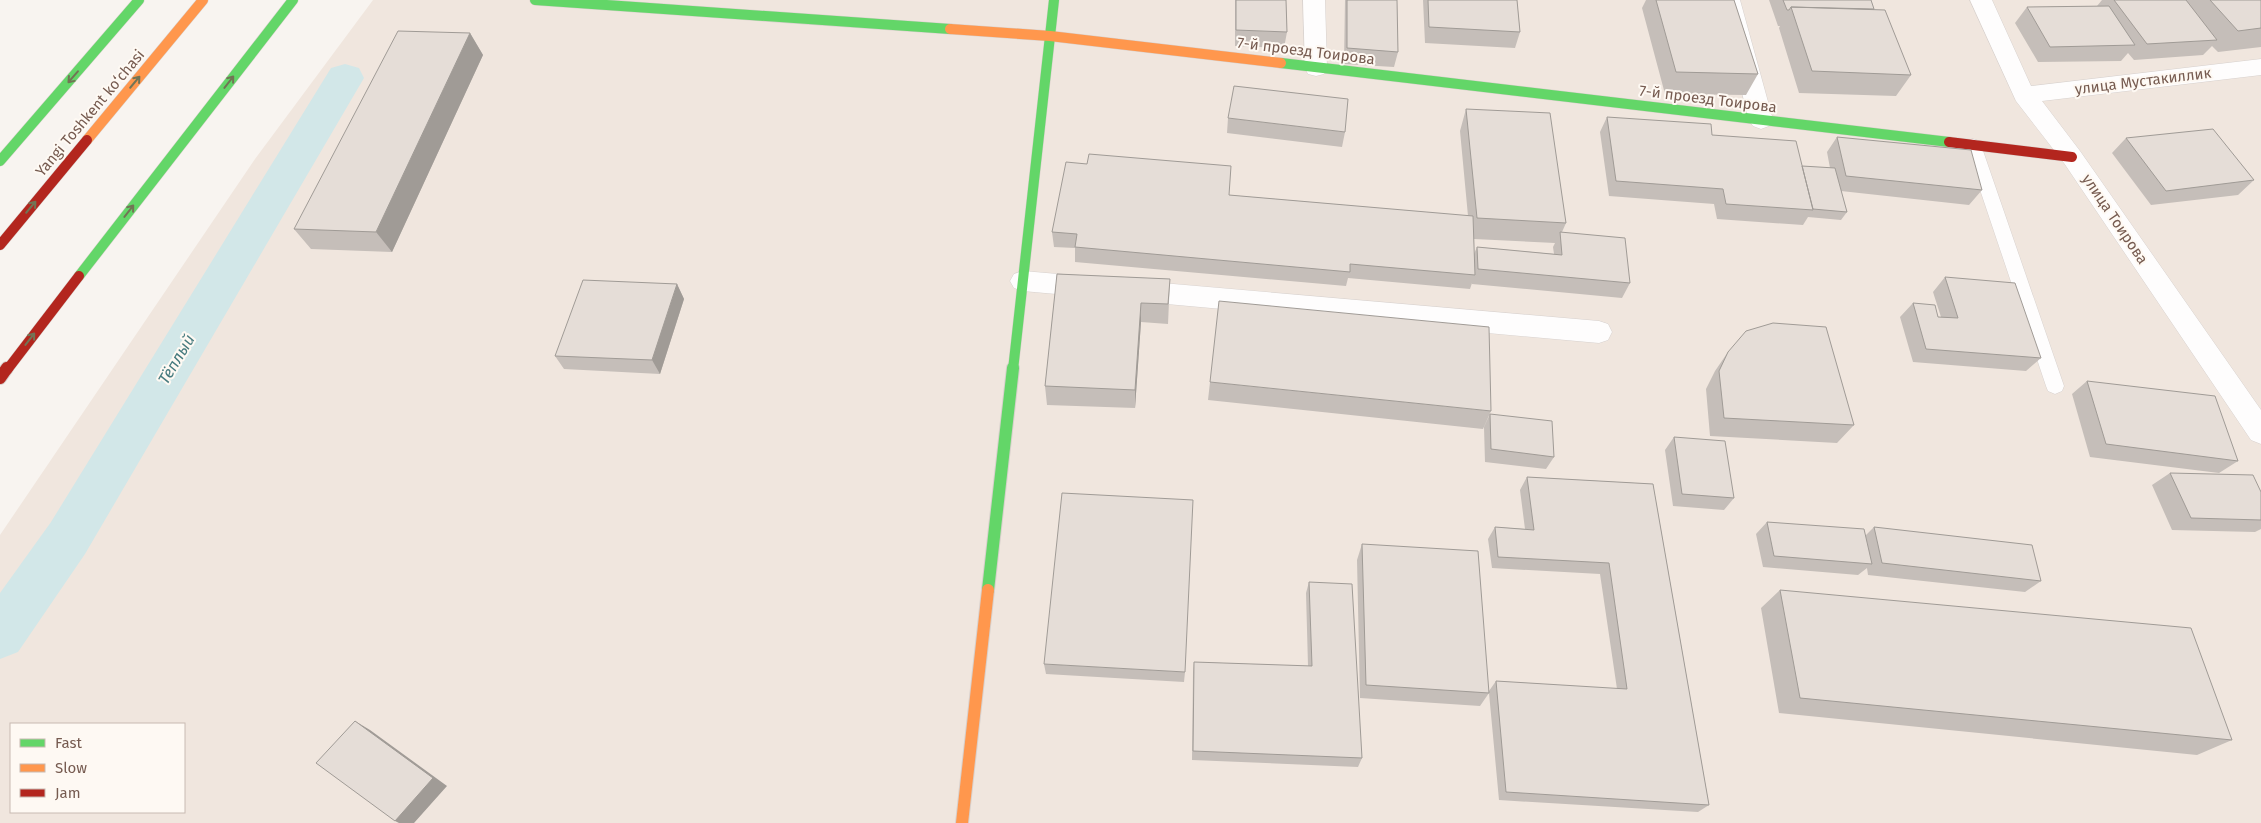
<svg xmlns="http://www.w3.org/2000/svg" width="2261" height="823" font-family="'Fira Sans',sans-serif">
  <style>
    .residential { fill: #f0e6de; fill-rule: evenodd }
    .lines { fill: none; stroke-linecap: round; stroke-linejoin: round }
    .canal { fill: #d2e7e8; fill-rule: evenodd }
    .lane-casing { stroke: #d7d1ce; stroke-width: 1 }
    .street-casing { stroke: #d7d1ce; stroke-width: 1 }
    .fast-far1-casing { stroke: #d8d0cc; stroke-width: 11 }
    .fast-casing { stroke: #d8d0cc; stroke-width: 14 }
    .slow-far1-casing { stroke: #d8d0cc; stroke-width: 11 }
    .slow-casing { stroke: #d8d0cc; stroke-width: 14 }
    .jam-far1-casing { stroke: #d8d0cc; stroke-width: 11 }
    .jam-casing { stroke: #d8d0cc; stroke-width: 14 }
    .lane { fill: #fefdfd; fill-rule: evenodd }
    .street { fill: #fefdfd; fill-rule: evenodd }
    .fast-far1 { stroke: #63d668; stroke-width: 10 }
    .fast { stroke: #63d668; stroke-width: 12 }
    .slow-far1 { stroke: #ff974d; stroke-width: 10 }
    .slow { stroke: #ff974d; stroke-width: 12 }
    .jam-far1 { stroke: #b3261e; stroke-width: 10 }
    .jam { stroke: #b3261e; stroke-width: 12 }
    .wall { fill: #c5beb9; fill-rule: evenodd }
    .shaded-wall { fill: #a09b96 }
    .building { fill: #e5ddd7; stroke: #a09b96 }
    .oneway { stroke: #727455 }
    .labels { text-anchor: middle; stroke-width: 4; stroke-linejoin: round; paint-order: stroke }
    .street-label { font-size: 15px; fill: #765b50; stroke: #fef9f3 }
    .water-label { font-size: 16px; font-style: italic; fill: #477b7f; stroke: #fef9f3 }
  </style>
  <rect width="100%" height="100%" fill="#f8f4f0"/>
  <path class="residential" d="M373 0H2261V823H0V535L255 159ZM11 724H184V812H11Z"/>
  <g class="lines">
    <path class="canal" d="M345 64 359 68 364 78 85 554 18 652 0 659V593L51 522 331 68Z"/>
    <defs>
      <path id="lane" d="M1973 139 1979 141 1981 145 2064 386 2062 391 2055 394 2048 391 2046 386 1965 145 1967 141Z"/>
      <path id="street" d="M1303 0H1325L1327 68 1324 74 1316 76 1308 74 1305 68Z
        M1718 0H1740L1773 120 1769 126 1761 129 1753 126 1749 120Z
        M1970 0H1992L2031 86 2261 59V75L2042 101 2080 151 2261 410V444L2251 440 2064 163 2016 101Z
        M1023 271 1599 321 1608 324 1612 332 1608 340 1599 343 1023 291 1014 288 1010 281 1014 274Z"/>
      <path id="fast-far1" d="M535 0 950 29
        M1281 63 1949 142
        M0 161 139 0
        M79 276 293 0
        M1013 370 1054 0"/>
      <path id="fast" d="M988 590 1013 368"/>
      <path id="slow-far1" d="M950 29 1050 36 1281 63
        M87 140 203 0"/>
      <path id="slow" d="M962 823 988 590"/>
      <path id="jam-far1" d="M1949 142 2072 157
        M0 245 87 140
        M7 370 79 276"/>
      <path id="jam" d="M0 378 7 368"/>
    </defs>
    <use href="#lane" class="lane-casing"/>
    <use href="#street" class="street-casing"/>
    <use href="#fast-far1" class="fast-far1-casing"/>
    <use href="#fast" class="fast-casing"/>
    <use href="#slow-far1" class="slow-far1-casing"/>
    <use href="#slow" class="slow-casing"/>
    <use href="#jam-far1" class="jam-far1-casing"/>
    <use href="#jam" class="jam-casing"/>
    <use href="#lane" class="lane"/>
    <use href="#street" class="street"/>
    <use href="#fast-far1" class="fast-far1"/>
    <use href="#fast" class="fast"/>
    <use href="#slow-far1" class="slow-far1"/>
    <use href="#slow" class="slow"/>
    <use href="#jam-far1" class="jam-far1"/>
    <use href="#jam" class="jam"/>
  </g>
  <path class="wall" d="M1235 0H1286L1287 32 1284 48 1235 46Z
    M1345 0H1397L1398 52 1394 67 1344 64Z
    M1423 0H1517L1520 32 1515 48 1425 43Z
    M1646 0H1734L1758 74 1746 95 1665 94 1642 8Z
    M1769 0H1871L1874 9 1911 75 1896 96 1799 93 1779 28 1780 26H1778Z
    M2102 0H2261V47L2218 52 2212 46 2203 55 2134 60 2128 53 2121 61 2038 62 2015 23 2027 7 2097 6Z
    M470 33 483 55 392 252 311 249 294 229Z
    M1466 109 1566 223 1562 232 1630 283 1622 298 1472 284V283L1470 289 1348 278 1346 286 1075 262V248L1054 247 1052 232 1229 195 1468 216 1460 131ZM1474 239 1555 243 1553 247 1554 254 1477 247 1474 254Z
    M1607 117 1712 135 1802 166 1830 168 1827 152 1837 137 1982 190 1969 205 1841 191 1847 212 1841 220 1808 217 1803 225 1717 219 1714 204 1609 196 1600 132Z
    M1228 118 1345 132 1342 147 1227 133Z
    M2126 138 2254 180 2238 195 2151 205 2112 153Z
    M1057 274 1170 279 1168 324 1141 322 1135 408 1047 405 1045 386Z
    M1945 277 2041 358 2026 371 1913 362 1900 317 1913 303 1938 317H1941L1933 292Z
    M677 284 684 299 660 374 564 369 555 356Z
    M1728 352 1854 425 1837 443 1710 436 1706 389 1715 371Z
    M2087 381 2238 461 2219 473 2090 457 2072 394Z
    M1210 382 1491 411 1483 429 1208 400Z
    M1490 414 1554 457 1546 469 1485 462 1484 427Z
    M1674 437 1734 498 1724 510 1673 506 1665 450Z
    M2170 473 2261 492V529L2255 532 2172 530 2152 485Z
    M1527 477 1653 484 1709 805 1698 812 1499 800 1489 693 1480 706 1360 698 1357 560 1362 544 1489 691 1496 681 1617 689 1600 574 1492 568 1488 539 1495 527 1525 529 1520 490Z
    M1767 522 1865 536 1874 527 2041 581 2025 592 1868 575 1867 568 1858 575 1763 567 1756 534Z
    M1309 582 1362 758 1358 767 1192 760 1193 672 1194 662 1308 666 1306 593Z
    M1780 590 2232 740 2197 755 1779 713 1761 608Z
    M1044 664 1185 672 1184 682 1046 674Z"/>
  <path class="shaded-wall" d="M470 33 483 55 392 252 376 232Z
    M677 284 684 299 660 374 652 360Z
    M1141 303V322L1135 408V390Z
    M355 721 370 730 447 786 414 823H399L395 821Z"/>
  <path class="building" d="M1236 0H1286L1287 32 1236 30Z
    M1347 0H1397L1398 52 1347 48Z
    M1428 0H1517L1520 32 1429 27Z
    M1656 0H1734L1758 74 1676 72Z
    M1783 0H1871L1874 9 1791 7 1789 10H1787Z
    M2114 0H2186L2217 40 2147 44Z
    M2210 0H2261V28L2238 31Z
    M2109 6 2135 45 2050 47 2027 7Z
    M1791 7 1885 10 1911 75 1812 71Z
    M398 31 470 33 376 232 294 229Z
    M1234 86 1348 99 1345 132 1228 118Z
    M1466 109 1550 113 1566 223 1477 218Z
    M1607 117 1711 124 1712 135 1796 141 1813 210 1726 204 1723 189 1616 181Z
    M2213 129 2254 180 2166 191 2126 138Z
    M1837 137 1971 150 1982 190 1846 176Z
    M1089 154 1231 166 1229 195 1473 216 1475 275 1350 264V272L1075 247 1077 234 1052 232 1066 162 1087 164Z
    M1802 166 1835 168 1847 212 1813 209Z
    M1560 232 1625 238 1630 283 1478 269 1477 247 1562 255Z
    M1057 274 1170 279 1168 304 1141 303 1135 390 1045 386Z
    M1945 277 2015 283 2041 358 1926 349 1913 303 1935 305 1938 317 1958 318Z
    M583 280 677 284 652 360 555 356Z
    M1219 301 1489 327 1491 411 1210 382Z
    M1773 323 1826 327 1854 425 1724 418 1719 371 1728 352 1746 331Z
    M2087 381 2215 396 2238 461 2106 444Z
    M1490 414 1552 421 1554 457 1491 449Z
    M1674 437 1725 441 1734 498 1682 494Z
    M2170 473 2253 475 2261 492V520L2191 518Z
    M1527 477 1653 484 1709 805 1506 792 1496 681 1627 689 1609 563 1498 557 1495 527 1534 530Z
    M1062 493 1193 500 1185 672 1044 664Z
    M1767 522 1864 529 1872 564 1774 556Z
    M1874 527 2032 545 2041 581 1882 563Z
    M1362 544 1478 551 1489 693 1366 685Z
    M1309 582 1352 584 1362 758 1193 751 1194 662 1312 666Z
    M1780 590 2191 628 2232 740 1800 698Z
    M355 721 433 778 395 821 316 763Z"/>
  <defs><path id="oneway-shaft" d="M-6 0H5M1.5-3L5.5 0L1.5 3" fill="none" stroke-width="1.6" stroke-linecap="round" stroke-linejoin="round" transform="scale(1.25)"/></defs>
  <g class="oneway">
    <use href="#oneway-shaft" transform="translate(73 77) rotate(131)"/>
    <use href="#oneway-shaft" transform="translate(135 82) rotate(-50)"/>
    <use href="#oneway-shaft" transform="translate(229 82) rotate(-52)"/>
    <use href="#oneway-shaft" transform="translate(31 207) rotate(-50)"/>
    <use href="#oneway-shaft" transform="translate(129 211) rotate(-52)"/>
    <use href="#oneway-shaft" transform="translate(30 339) rotate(-52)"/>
  </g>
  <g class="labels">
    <g class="street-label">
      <text transform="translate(1306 51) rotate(7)" y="5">7-й проезд Тоирова</text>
      <text transform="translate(2143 81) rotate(-7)" y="5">улица Мустакиллик</text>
      <text transform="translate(1708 99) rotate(7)" y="5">7-й проезд Тоирова</text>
      <text transform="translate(90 113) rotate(-50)" y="5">Yangi Toshkent ko‘chasi</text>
      <text transform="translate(2115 219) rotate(56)" y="5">улица Тоирова</text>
    </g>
    <g class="water-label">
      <text transform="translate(176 359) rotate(-59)" y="6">Тёплый</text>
    </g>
  </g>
  <rect x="10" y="723" width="175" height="90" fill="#fef9f3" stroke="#c8bab2"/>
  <rect x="20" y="739" width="25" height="8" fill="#63d668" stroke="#c8bab2"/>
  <text x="55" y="748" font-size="15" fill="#765b50">Fast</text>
  <rect x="20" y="764" width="25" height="8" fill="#ff974d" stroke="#c8bab2"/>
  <text x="55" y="773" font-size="15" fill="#765b50">Slow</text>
  <rect x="20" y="789" width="25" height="8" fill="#b3261e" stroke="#c8bab2"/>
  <text x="55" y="798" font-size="15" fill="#765b50">Jam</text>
</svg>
